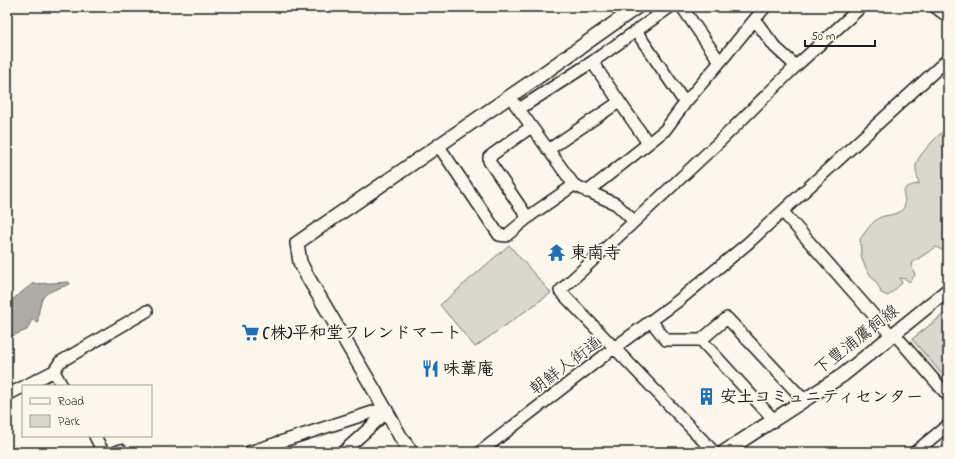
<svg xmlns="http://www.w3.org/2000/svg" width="955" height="459" font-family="'Indie Flower','Klee One',sans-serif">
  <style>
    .built { fill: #eae6dc }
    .green { fill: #dad7ce; stroke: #7b7a75 }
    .water { fill: #afaca5; stroke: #74726e }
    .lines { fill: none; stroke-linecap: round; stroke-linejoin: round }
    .minor-casing { stroke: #1c1c1c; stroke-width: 14 }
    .major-casing { stroke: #1c1c1c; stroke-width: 16 }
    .minor { stroke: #fbf7ec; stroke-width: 11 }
    .major { stroke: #fbf7ec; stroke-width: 13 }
    .labels { text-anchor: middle; stroke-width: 3.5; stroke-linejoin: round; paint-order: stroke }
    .poi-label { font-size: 17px; font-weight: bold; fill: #1c1c1c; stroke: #fbf7ec; text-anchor: start }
    .street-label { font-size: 17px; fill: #1c1c1c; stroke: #fbf7ec }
  </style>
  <rect width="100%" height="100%" fill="#fbf7ec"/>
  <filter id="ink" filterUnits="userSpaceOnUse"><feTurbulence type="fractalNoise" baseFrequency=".025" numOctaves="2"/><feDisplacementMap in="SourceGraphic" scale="8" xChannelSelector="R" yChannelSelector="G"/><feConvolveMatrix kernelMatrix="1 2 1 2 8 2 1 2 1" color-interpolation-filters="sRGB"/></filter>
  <g filter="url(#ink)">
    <path class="built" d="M948 308V386L910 340Z"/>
    <path class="green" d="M948 127V249L946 252 936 247 913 262 912 267 915 275 909 282 906 279 900 278 902 283 888 296 881 293C879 282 868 275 864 264 860 256 861 248 860 239 865 232 872 222 879 218 886 214 897 216 903 209 910 199 893 187 919 184 918 178 915 171 916 165 916 157 941 132 948 127Z
      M509 245 551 293 475 347 440 305Z
      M948 311V381L912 339Z"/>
    <path class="water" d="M69 282 70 284C63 287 52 290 46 294 40 299 38 314 38 321L36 323 32 319 27 330 7 338V304L32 284Z"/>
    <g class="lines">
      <defs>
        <path id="minor" d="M682 7 720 62 765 7
          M935 7 948 17
          M755 20 775 47 796 66
          M636 31 685 103
          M592 62 648 143
          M515 104 574 185 616 204 634 221
          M519 109 592 62 670 7
          M438 145 499 235 506 236 531 215 574 185
          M548 150 619 102
          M587 192 665 130 685 103 720 62
          M783 212 891 335 898 338 948 396
          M528 218 489 161V157L531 127
          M651 321 666 340H701
          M54 371 62 386
          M25 386 54 371 60 362 147 311
          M7 395 23 387
          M773 419 701 340 727 318 804 400
          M95 436 103 452
          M116 452 121 450 122 452
          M249 452 379 410 387 412
          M343 452 387 412
          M480 452 614 348 678 301 747 244 948 59
          M714 452 560 291 718 143 796 66 861 7
          M915 452 948 425"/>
        <path id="major" d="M411 452 400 436 387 412 306 274 300 262 297 243 541 75 637 7
          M724 452 843 375 948 290"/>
      </defs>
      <use href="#minor" class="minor-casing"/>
      <use href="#major" class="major-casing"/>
      <use href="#minor" class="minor"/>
      <use href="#major" class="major"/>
    </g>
  </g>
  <defs>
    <symbol id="temple-bare" viewBox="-9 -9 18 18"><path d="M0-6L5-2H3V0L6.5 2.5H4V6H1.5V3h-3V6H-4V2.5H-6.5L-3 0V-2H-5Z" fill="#1f6fb2" stroke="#fbf7ec" stroke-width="2.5" paint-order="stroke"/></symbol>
    <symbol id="supermarket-bare" viewBox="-9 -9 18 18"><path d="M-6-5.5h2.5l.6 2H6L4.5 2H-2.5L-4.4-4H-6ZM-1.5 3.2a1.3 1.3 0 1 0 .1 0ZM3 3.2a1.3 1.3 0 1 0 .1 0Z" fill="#1f6fb2" stroke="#fbf7ec" stroke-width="2.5" paint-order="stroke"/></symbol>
    <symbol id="restaurant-bare" viewBox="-9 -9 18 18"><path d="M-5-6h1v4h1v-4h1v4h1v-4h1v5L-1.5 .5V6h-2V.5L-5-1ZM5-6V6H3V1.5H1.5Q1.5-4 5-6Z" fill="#1f6fb2" stroke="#fbf7ec" stroke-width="2.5" paint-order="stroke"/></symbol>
    <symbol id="building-bare" viewBox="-9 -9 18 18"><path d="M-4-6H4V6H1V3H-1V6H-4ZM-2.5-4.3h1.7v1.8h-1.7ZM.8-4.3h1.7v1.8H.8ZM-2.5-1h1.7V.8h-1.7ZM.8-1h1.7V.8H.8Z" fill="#1f6fb2" stroke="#fbf7ec" stroke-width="2.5" paint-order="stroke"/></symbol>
  </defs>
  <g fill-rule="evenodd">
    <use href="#temple-bare" x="544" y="240" width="25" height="25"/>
    <use href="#supermarket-bare" x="238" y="320" width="25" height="25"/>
    <use href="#restaurant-bare" x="418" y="356" width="25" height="25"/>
    <use href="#building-bare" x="694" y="384" width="25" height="25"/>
  </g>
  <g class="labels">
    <g class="poi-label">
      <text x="570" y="258">東南寺</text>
      <text x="263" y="338">(株)平和堂フレンドマート</text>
      <text x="443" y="374">味葦庵</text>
      <text x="720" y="402">安土コミュニティセンター</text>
    </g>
    <g class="street-label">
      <text transform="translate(856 339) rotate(-38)" y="6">下豊浦鷹飼線</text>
      <text transform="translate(565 365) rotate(-37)" y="6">朝鮮人街道</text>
    </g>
  </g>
  <rect width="955" height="459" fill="none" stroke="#fbf7ec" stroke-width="24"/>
  <rect x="12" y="12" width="931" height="435" fill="none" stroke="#1c1c1c" stroke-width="1.5" filter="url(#ink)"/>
  <rect x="22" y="385" width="130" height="52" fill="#fbf7ec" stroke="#a29f99"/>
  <rect x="30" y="398" width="20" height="6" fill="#fbf7ec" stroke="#a29f99"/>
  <text x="58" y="405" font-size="12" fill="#1c1c1c">Road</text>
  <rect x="30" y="415" width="20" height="12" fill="#dad7ce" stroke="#a29f99"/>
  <text x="58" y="425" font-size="12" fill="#1c1c1c">Park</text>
  <path d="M805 40v6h70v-6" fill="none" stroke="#1c1c1c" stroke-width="2"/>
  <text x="811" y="40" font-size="12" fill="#1c1c1c" stroke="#fbf7ec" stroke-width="3" paint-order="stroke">50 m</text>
</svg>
